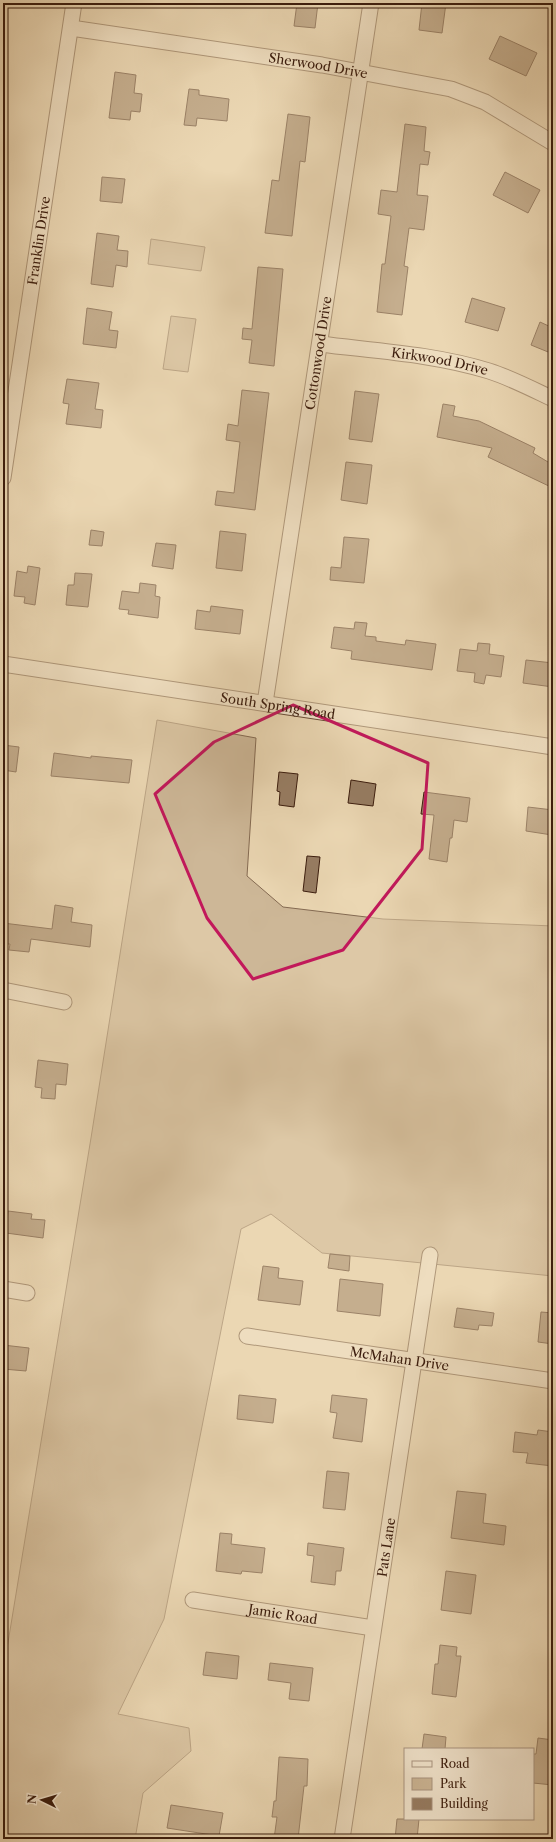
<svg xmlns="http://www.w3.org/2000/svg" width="556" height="1842" font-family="'Libre Caslon Text',serif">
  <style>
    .green { fill: #cdb797; stroke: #846a52 }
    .building { fill: #977d63; stroke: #3b1c0d }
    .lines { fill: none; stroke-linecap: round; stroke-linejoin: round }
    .street-casing { stroke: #674b36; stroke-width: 17 }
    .street { stroke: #f2e5ce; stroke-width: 15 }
    .marked { fill: none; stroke: #c2185b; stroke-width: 3; stroke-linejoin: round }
    .labels { text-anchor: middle; stroke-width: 4; stroke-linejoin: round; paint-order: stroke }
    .street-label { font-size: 13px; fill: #3b1c0d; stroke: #f2e5ce }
  </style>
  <rect width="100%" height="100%" fill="#ebd7b3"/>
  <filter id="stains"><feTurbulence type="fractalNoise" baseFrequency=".005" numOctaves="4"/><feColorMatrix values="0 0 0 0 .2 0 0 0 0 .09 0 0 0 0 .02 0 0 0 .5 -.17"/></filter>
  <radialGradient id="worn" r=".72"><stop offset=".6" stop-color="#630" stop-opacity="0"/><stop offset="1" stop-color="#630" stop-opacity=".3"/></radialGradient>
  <path class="green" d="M151 239 205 247 201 271 148 264Z
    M171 316 196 319 188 372 163 369Z
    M157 720 256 738 247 876 283 907 383 919 553 926V1276L322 1253 271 1214 241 1229 164 1619 118 1714 189 1728 191 1751 143 1793 135 1839H3V1673L91 1138Z"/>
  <path class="building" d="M297 3H318L315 28 294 26Z
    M422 3H446L442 33 419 30Z
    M500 36 537 53 526 76 489 59Z
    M115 72 136 75 134 93 142 94 140 112 131 111 130 120 109 118Z
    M189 89 199 90V95L229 99 227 121 197 118 196 126 184 125Z
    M288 114 310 117 305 162 300 161 292 236 265 233 272 180 279 181Z
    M405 124 426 127 424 151 430 152 428 165 420 164 417 195 428 196 424 230 409 228 404 266 408 267 402 315 377 312 382 264H385L391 216 378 214 381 190 397 192Z
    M505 172 540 190 528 213 493 195Z
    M102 177 125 179 122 203 100 201Z
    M97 233 119 236 117 250 128 251 127 267 116 265 113 287 91 284Z
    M258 267 283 269 274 366 249 363 252 340 242 339 243 328 252 329Z
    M472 298 505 308 498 331 465 322Z
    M87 308 112 312 109 330 118 331 116 348 83 344Z
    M540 322 553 328V354L531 345Z
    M67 379 99 383 95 409 103 410 101 428 66 424 69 404 63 403Z
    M242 390 269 393 255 510 215 505 217 491 234 493 240 442 226 440 228 424 238 426Z
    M355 391 379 394 372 442 349 439Z
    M443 404 455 406 453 416 479 421 535 448 533 453 553 465V488L488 457 492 448 437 437Z
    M346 462 372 465 367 504 341 500Z
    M91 530 104 532 102 546 89 545Z
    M220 531 246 534 242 571 216 568Z
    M344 537 369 539 364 583 330 580 331 567 341 568Z
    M156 543 176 545 173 569 152 566Z
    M28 566 40 568 35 605 24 603 25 597 14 596 17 571 27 573Z
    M75 573 92 574 88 607 66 605 68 585H74Z
    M140 583 156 585 155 596 160 597 158 618 128 614 129 610 119 609 122 591 139 593Z
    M211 606 243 610 240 634 195 629 197 610 210 612Z
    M355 622 367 623 365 636 376 637V641L405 645 406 640 436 644 432 670 351 659 352 651 331 648 334 627 354 629Z
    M478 643 490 644 489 654 504 656 501 677 486 675 484 684 474 682 475 673 457 671 460 649 477 651Z
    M526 660 553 663V687L523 683Z
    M3 745 19 747 16 772 3 770Z
    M54 753 91 758V756L132 760 129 783 51 776Z
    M279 772 298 774 294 807 279 805 280 792 277 791Z
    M351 780 376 784 373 806 348 803Z
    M424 792 470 798 467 822 454 820 452 838H450L447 862 429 859 434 815 421 814Z
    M528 807 553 810 552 835 526 831Z
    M307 856 320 857 316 893 303 891Z
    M55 905 73 908 71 922 92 925 90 947 31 939 29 952 9 950 10 944H3V923L52 929Z
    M38 1060 68 1064 66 1085 56 1084 55 1099 41 1098 42 1088 35 1087Z
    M8 1211 32 1214 31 1219 45 1220 43 1238 6 1233Z
    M330 1254 350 1256 349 1271 328 1268Z
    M263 1266 279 1268 278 1278 303 1281 300 1305 258 1300Z
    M340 1279 383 1284 380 1316 337 1311Z
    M457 1308 494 1313 492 1326 479 1325 478 1330 454 1327Z
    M541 1312 553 1313V1344L538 1342Z
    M3 1345 29 1348 26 1371 3 1369Z
    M239 1395 276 1399 273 1423 237 1419Z
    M332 1395 367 1399 362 1442 333 1438 337 1413 330 1412Z
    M538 1430 553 1432V1466L526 1463 528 1453 513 1452 515 1432 537 1435Z
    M327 1471 349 1473 345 1510 323 1508Z
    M457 1491 486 1494 483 1523 506 1526 504 1545 451 1538Z
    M220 1533 232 1534 231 1544 265 1548 262 1573 242 1571 241 1574 216 1571Z
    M308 1543 344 1548 341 1571H336L335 1585 311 1582 314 1556 307 1555Z
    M446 1571 476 1575 471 1614 441 1610Z
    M440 1645 457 1647 456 1656H461L456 1697 432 1694 435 1664H438Z
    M206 1652 239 1656 237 1679 203 1675Z
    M270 1663 313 1668 309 1701 289 1699 291 1683 268 1680Z
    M424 1734 446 1737 445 1749H422Z
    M538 1738 553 1740V1785L533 1783V1754H536Z
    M279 1757 308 1759 307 1786H304L298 1839H274L277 1817H272L274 1801H276Z
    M171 1805 223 1813 219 1836 167 1828Z
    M397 1819H419L417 1839H395Z"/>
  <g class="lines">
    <defs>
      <g id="street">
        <path id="s1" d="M71 28 322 65 451 89 485 102 553 143"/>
        <path id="s2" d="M320 344C376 351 434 354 489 371 511 378 532 389 553 399"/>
        <path id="s3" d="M3 478 74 3"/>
        <path id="s4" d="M3 664 553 747"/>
        <path id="s5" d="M265 703 371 3"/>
        <path d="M3 990 64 1002"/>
        <path d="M3 1289 27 1293"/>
        <path id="s6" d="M247 1336 553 1381"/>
        <path id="s7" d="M193 1600 373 1628"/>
        <path id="s8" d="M342 1839 430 1255"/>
      </g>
    </defs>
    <use href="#street" class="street-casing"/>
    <use href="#street" class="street"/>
  </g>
  <path d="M0 0H556V1842H0ZM293 705 428 763 422 849 343 950 253 979 207 918 155 794 214 742Z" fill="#ebd7b3" fill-opacity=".55" fill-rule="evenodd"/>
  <path class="marked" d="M293 705 428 763 422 849 343 950 253 979 207 918 155 794 214 742Z"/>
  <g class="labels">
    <g class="street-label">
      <text dy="5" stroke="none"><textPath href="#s1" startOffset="250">Sherwood Drive</textPath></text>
      <text dy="5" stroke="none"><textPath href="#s3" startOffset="240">Franklin Drive</textPath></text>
      <text dy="5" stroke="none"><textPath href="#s5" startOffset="354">Cottonwood Drive</textPath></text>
      <text dy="5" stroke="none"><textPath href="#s2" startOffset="121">Kirkwood Drive</textPath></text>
      <text dy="5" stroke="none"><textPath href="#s4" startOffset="278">South Spring Road</textPath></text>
      <text dy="5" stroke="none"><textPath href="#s6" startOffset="154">McMahan Drive</textPath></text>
      <text dy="5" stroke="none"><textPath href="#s8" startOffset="295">Pats Lane</textPath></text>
      <text dy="5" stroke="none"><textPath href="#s7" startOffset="91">Jamic Road</textPath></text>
    </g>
  </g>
  <rect width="556" height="1842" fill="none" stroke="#ebd7b3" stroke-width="16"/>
  <rect x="4" y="4" width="548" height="1834" fill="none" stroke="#3b1c0d" stroke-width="2"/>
  <rect x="8" y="8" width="540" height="1826" fill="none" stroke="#3b1c0d"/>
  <rect x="404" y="1748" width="130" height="72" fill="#f2e5ce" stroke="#a99581"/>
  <rect x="412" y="1761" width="20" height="6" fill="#f2e5ce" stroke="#a99581"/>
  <text x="440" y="1768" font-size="12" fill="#3b1c0d">Road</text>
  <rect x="412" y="1778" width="20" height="12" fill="#cdb797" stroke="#a99581"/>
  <text x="440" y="1788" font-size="12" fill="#3b1c0d">Park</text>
  <rect x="412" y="1798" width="20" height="12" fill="#977d63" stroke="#a99581"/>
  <text x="440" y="1808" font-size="12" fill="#3b1c0d">Building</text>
  <g transform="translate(42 1800) rotate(275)" stroke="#f2e5ce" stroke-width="3" paint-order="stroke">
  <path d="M0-3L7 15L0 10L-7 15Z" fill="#3b1c0d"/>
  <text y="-6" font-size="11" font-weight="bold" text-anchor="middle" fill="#3b1c0d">N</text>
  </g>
  <rect width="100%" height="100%" filter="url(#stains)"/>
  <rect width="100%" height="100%" fill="url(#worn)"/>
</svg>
